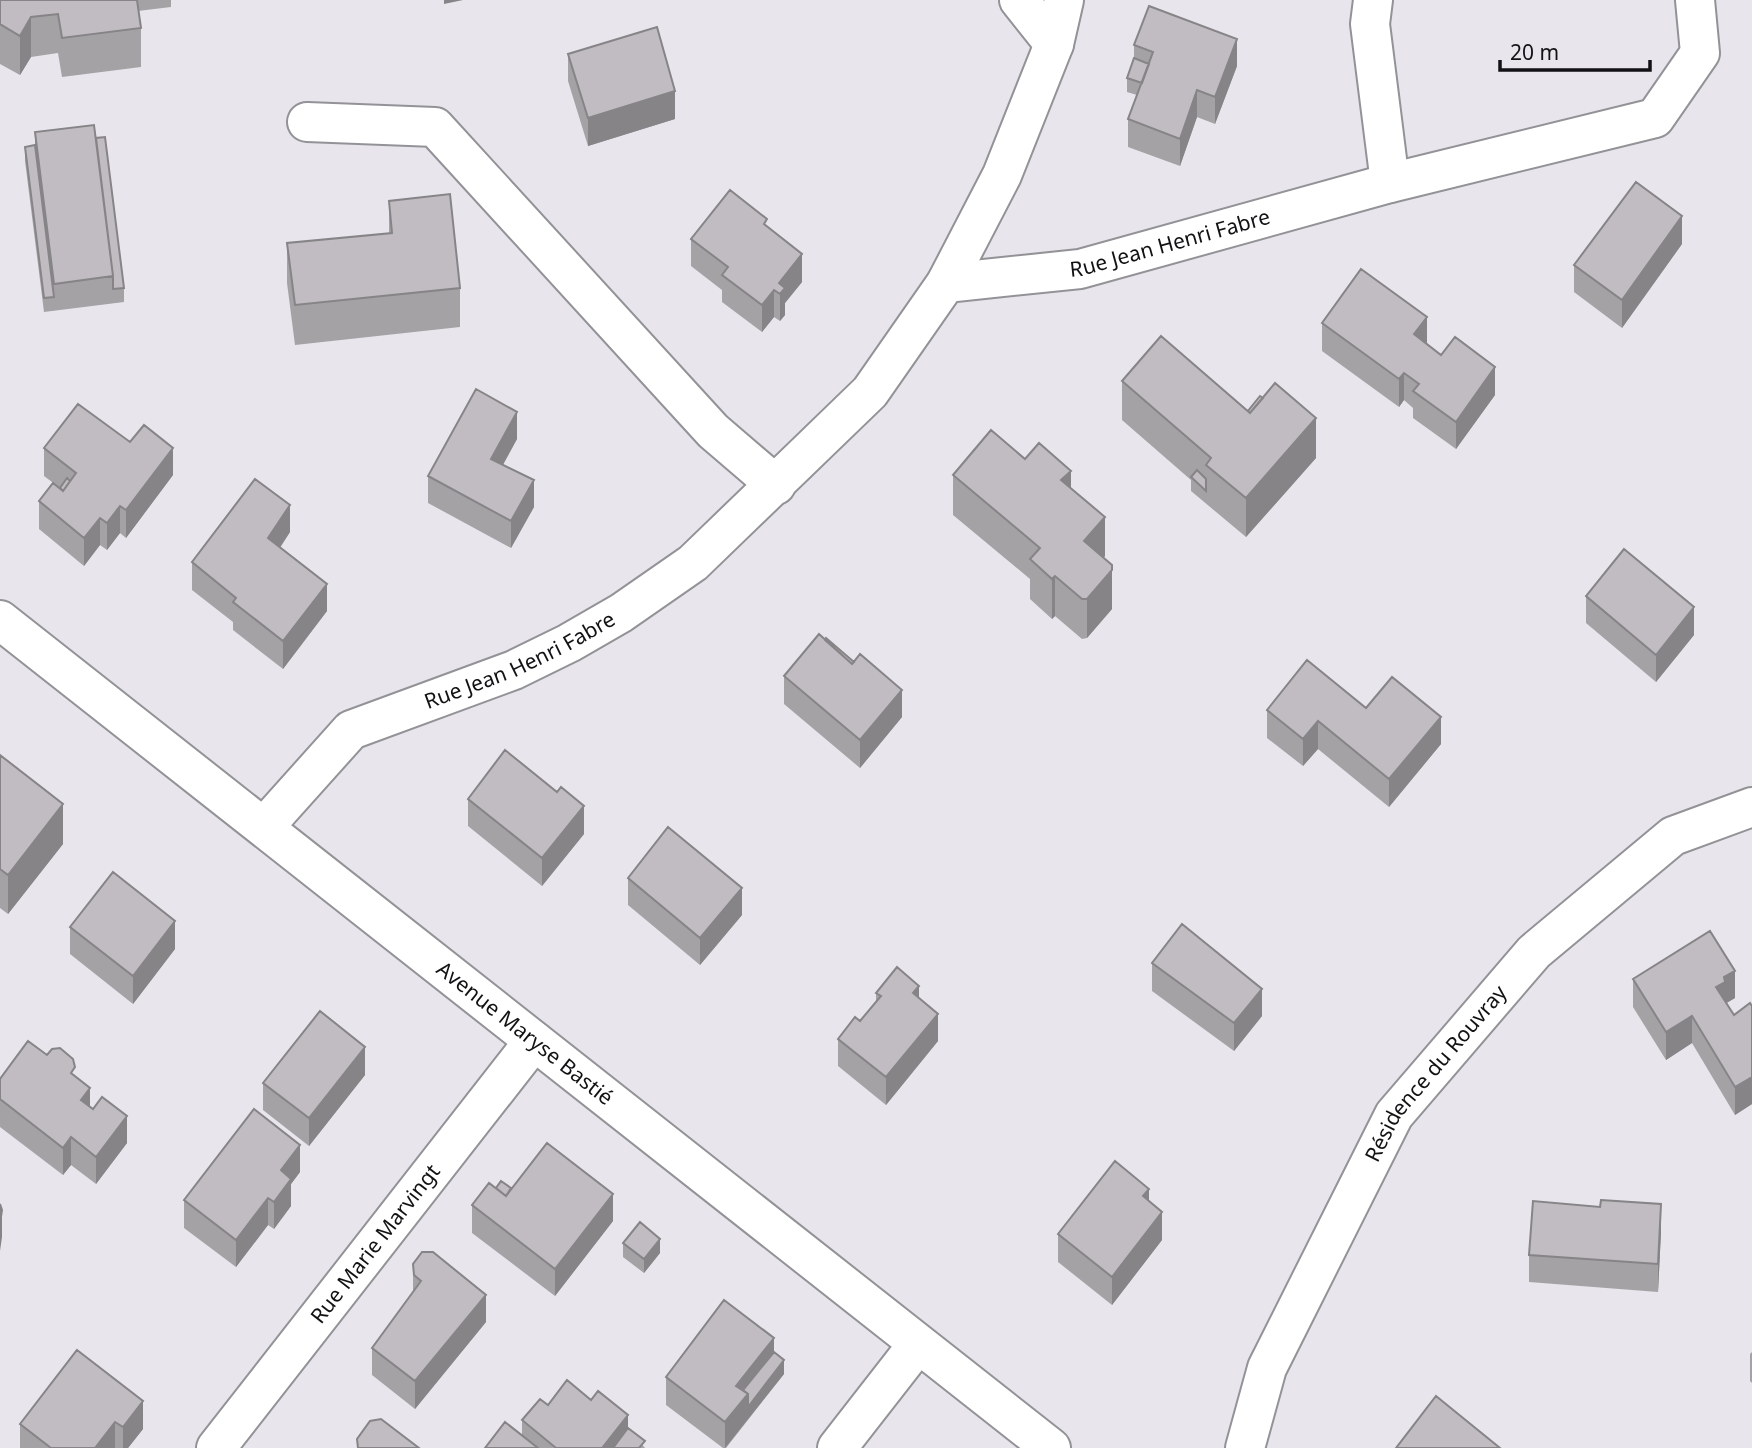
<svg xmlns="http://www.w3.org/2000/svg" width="1752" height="1448" font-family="'Noto Sans',sans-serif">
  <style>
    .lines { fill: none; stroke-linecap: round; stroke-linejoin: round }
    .minor-casing { stroke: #939297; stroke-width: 42 }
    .minor { stroke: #fff; stroke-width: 38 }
    .wall { fill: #a5a2a6 }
    .shaded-wall { fill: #868487 }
    .building { fill: #c0bcc1; stroke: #868487; stroke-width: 2 }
    .labels { text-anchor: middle; stroke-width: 5; stroke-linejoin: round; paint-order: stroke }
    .street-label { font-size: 21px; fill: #121113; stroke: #e8e6ec }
  </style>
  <rect width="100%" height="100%" fill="#e8e6ec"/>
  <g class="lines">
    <defs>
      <g id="minor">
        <path d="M1019 0 1054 44"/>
        <path d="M1373 0 1370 24 1390 183"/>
        <path d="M307 122 435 127 713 431 776 485"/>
        <path id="s1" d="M946 283 1080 269 1390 183 1655 118 1700 53 1695 0"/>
        <path id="s2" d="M0 620 1051 1448"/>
        <path id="s3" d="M264 827 351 730 514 670 569 643 621 613 693 563 870 392 946 283 1002 175 1054 44 1064 0"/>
        <path id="s4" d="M216 1448 534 1041"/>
        <path d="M837 1448 918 1344"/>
        <path id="s5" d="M1245 1448 1267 1368 1394 1115 1534 952 1673 836 1752 807"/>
      </g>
    </defs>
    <use href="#minor" class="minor-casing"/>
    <use href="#minor" class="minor"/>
  </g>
  <path class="wall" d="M0 0H171V7L138 11 141 28V67L62 77 58 53 31 57 20 75 0 64Z
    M1134 45 1237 66 1215 124 1197 117 1180 166 1128 147V119L1137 95 1127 92V78L1134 58Z
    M568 54 675 119 588 146 568 81Z
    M35 132 96 138 124 288V302L44 312 25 161V147L35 145Z
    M389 201 460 288V327L295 345 287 283V243L389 234Z
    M767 227 802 282 785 303V315L780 321 774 317 762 332 722 302V290L691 266V239Z
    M1682 244 1622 328 1574 292V265Z
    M1322 323 1427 344 1495 395 1456 449 1413 418V408L1404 400 1399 407 1322 351Z
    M1122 381 1248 411 1316 458 1246 537 1191 491V480L1122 420Z
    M517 439 503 465 534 507 511 548 428 503V476Z
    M44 448 173 475 126 538 120 533 107 550 100 545 84 566 39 529V501L60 488 44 476Z
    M1025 459 1071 488 1105 556 1103 558 1112 609 1087 638 1082 639 1055 616 1052 619 1030 599V579L953 515V475Z
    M290 532 280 548 327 611 283 669 233 630V622L192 590V562Z
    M1586 596 1694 635 1656 682 1586 623Z
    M784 676 902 717 860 768 784 704Z
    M1366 708 1441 744 1389 807 1318 749 1303 766 1267 738V710Z
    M0 755 63 844 8 914 0 908Z
    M468 799 584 834 542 886 468 826Z
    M628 878 742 915 700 965 628 905Z
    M70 927 175 949 133 1004 70 954Z
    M1152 963 1262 1016 1234 1051 1152 991Z
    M1633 979 1735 998 1726 1003 1734 1015 1752 1006V1104L1735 1115 1692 1043 1666 1060 1633 1007Z
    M876 993 919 998 938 1041 886 1105 838 1066V1039L860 1021 876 1003Z
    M365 1075 309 1146 263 1110V1083Z
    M75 1076 90 1107 127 1143 96 1184 71 1165 63 1175 0 1127V1079Z
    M300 1172 291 1184V1206L274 1229 268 1225 236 1267 184 1228V1200Z
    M511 1188 613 1221 555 1296 472 1233V1205Z
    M1149 1201 1162 1240 1112 1305 1058 1262V1234Z
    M1600 1207 1661 1232 1658 1292 1529 1282V1255Z
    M623 1243 660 1253 644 1273 623 1257Z
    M413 1264 486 1322 415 1409 372 1375V1348L413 1292Z
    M77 1350 143 1429 128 1448H20V1424Z
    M774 1352 784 1374 726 1448H723L666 1405V1377Z
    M1752 1352V1383L1750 1381V1354Z
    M548 1405 628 1428 645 1448H485L522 1435V1420Z"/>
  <path class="shaded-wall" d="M444 0H463L444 4Z
    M31 17V57L20 75V36Z
    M1237 39V66L1215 124V97Z
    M1197 90V117L1180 166V139Z
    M675 91V119L588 146V118Z
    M1682 216V244L1622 328V300Z
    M802 254V282L785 303V315L780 321V294L779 283Z
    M774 290V317L762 332V305Z
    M1427 317V345L1414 334Z
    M1495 367V395L1456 449V422Z
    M1404 373V400L1399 407V379Z
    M517 412V439L491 486V459Z
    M1316 418V458L1246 537V498Z
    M173 448V475L126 538V510Z
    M1071 471V511L1061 480Z
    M534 480V507L511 548V521Z
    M290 505V532L268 565V538Z
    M120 506V533L107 550V523Z
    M1105 517V556L1084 581V541Z
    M100 518V545L84 566V538Z
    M1112 570V609L1087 638V599Z
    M1055 576V616L1052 619V579Z
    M327 584V611L283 669V641Z
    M1694 607V635L1656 682V655Z
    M902 690V717L860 768V740Z
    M1441 717V744L1389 807V779Z
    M1318 721V749L1303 766V739Z
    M63 804V844L8 914V875Z
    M584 806V834L542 886V858Z
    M742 888V915L700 965V938Z
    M175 921V949L133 1004V976Z
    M1735 971V998L1725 1004 1716 987 1724 977Z
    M919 986V1013L913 993Z
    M1262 989V1016L1234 1051V1023Z
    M938 1014V1041L886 1105V1077Z
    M1692 1016V1043L1666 1060V1032Z
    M365 1047V1075L309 1146V1118Z
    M1752 1077V1104L1735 1115V1087Z
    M90 1088V1115L81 1100Z
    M127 1116V1143L96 1184V1157Z
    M71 1137V1165L63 1175V1148Z
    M300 1145V1172L291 1184V1206L274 1229V1202L281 1170Z
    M1149 1189V1216L1143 1196Z
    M613 1194V1221L555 1296V1269Z
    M268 1198V1225L236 1267V1240Z
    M1661 1204V1232L1658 1292V1264Z
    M2 1210V1237L0 1251V1223Z
    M1162 1212V1240L1112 1305V1277Z
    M660 1239V1253L644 1273V1259Z
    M486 1295V1322L415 1409V1381Z
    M774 1338V1366L784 1360V1374L725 1448V1422L736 1386Z
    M143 1401V1429L128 1448H123V1427Z
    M628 1415V1442L624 1448H602Z
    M115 1422V1448H95Z"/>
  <path class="building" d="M0 0H137L141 28 62 38 58 14 31 17 20 36 0 24Z
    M1149 6 1237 39 1215 97 1197 90 1180 139 1128 119 1153 52 1134 45Z
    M657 27 675 91 588 118 568 54Z
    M1134 58 1149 64 1142 83 1127 78Z
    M94 125 113 276 54 284 35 132Z
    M105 137 124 288 113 289V276L96 138Z
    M35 145 54 297 44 298 25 147Z
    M1636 182 1682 216 1622 300 1574 265Z
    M730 190 767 219 764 224 802 254 779 283 785 288 780 294 774 290 762 305 722 275 728 267 691 239Z
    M450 194 460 288 295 305 287 243 392 233 389 201Z
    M1361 269 1427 317 1414 334 1441 355 1455 337 1495 367 1456 422 1413 391 1419 384 1404 373 1399 379 1322 323Z
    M1161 336 1250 413 1275 383 1316 418 1246 498 1206 465 1211 458 1122 381Z
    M476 389 517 412 491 459 534 480 511 521 428 476Z
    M1260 396 1263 398 1250 413 1248 411Z
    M78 404 130 442 144 425 173 448 126 510 120 506 107 523 100 518 84 538 39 501 53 483 63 491 76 473 44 448Z
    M991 430 1025 459 1039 443 1071 471 1061 480 1105 517 1084 541 1112 565V570L1087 599H1082L1055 576 1052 579 1030 559 1040 548 953 475Z
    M1197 470 1206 479V491L1191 477Z
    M67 478 70 481 63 491 60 488Z
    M255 479 290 505 268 538 327 584 283 641 233 602 236 598 192 562Z
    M1624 549 1694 607 1656 655 1586 596Z
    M819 634 852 664 860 654 902 690 860 740 784 676Z
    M826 638 854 662 852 664 825 640Z
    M1307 660 1366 708 1392 677 1441 717 1389 779 1318 721 1303 739 1267 710Z
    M505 750 557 792 561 787 584 806 542 858 468 799Z
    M0 755 63 804 8 875 0 869Z
    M668 827 742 888 700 938 628 878Z
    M113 872 175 921 133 976 70 927Z
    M1182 924 1262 989 1234 1023 1152 963Z
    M1710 931 1735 971 1724 977 1725 982 1716 987 1734 1015 1750 1003 1752 1006V1077L1735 1087 1692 1016 1666 1032 1633 979Z
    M897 967 919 986 913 993 938 1014 886 1077 838 1039 855 1017 860 1021 881 996 876 993Z
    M320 1011 365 1047 309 1118 263 1083Z
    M28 1041 47 1055 52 1049 60 1048 73 1059 75 1067 71 1073 90 1088 81 1100 93 1109 102 1097 127 1116 96 1157 71 1137 63 1148 0 1099V1079Z
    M254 1109 300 1145 281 1170 291 1179 274 1202 268 1198 236 1240 184 1200Z
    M547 1143 613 1194 555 1269 472 1205 489 1183 506 1196Z
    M1115 1161 1149 1189 1143 1196 1162 1212 1112 1277 1058 1234Z
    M501 1181 511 1188 506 1196 496 1188Z
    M1601 1200 1661 1204 1658 1264 1529 1255 1533 1201 1600 1207Z
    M0 1204 2 1210 0 1223Z
    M640 1222 660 1239 644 1259 623 1243Z
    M422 1252H433L486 1295 415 1381 372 1348 421 1281 414 1275 413 1264Z
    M724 1300 774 1338 736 1386 748 1394 725 1422 666 1377Z
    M77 1350 143 1401 123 1427 115 1422 95 1448H51L20 1424Z
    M774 1352 784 1360 748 1407V1394L743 1390Z
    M567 1380 591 1400 598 1391 628 1415 602 1448H556L522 1420 540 1399 548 1405Z
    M1436 1396 1500 1448H1396Z
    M381 1419 419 1448H358L357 1439 370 1421Z
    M505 1422 538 1448H485Z
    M628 1428 645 1441 639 1448H613Z"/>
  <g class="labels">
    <g class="street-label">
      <text dy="7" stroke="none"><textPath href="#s1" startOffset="228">Rue Jean Henri Fabre</textPath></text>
      <text dy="7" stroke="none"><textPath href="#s3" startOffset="313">Rue Jean Henri Fabre</textPath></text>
      <text dy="7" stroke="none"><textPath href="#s2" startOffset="668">Avenue Maryse Bastié</textPath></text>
      <text dy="7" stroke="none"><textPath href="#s5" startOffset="424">Résidence du Rouvray</textPath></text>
      <text dy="7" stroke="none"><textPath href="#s4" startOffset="259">Rue Marie Marvingt</textPath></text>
    </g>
  </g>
  <path d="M1500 60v10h150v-10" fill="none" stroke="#121113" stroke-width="3.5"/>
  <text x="1510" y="60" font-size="21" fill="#121113" stroke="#e8e6ec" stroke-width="5" paint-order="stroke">20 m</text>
</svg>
